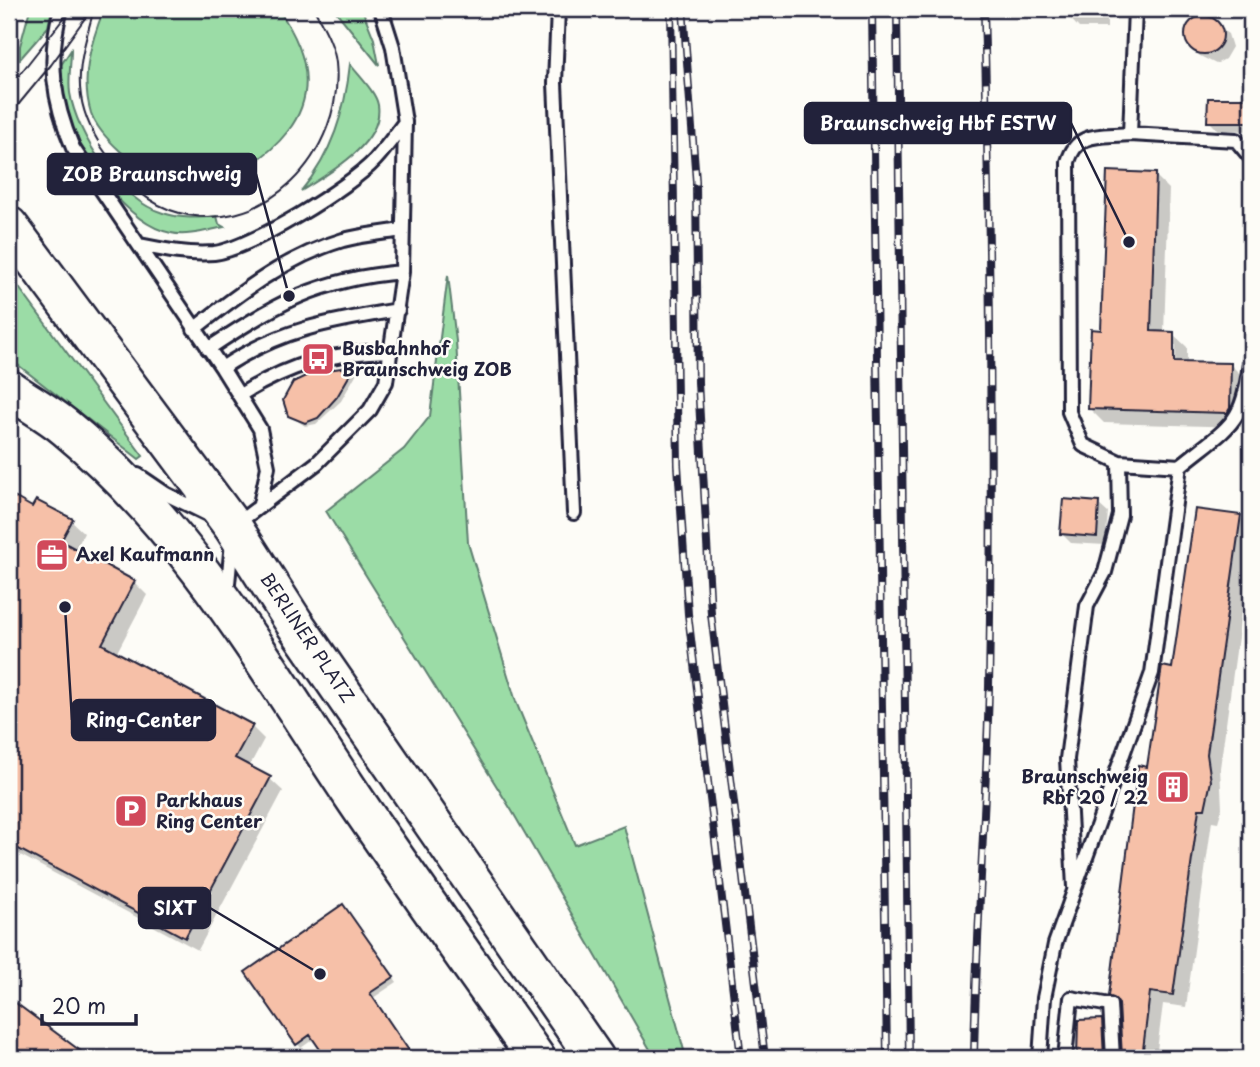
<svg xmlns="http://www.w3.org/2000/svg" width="1260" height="1067" font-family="'Playpen Sans',sans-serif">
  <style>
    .green { fill: #9bdca6; stroke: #5e7f70; stroke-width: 2 }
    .shadow { fill: #0003; fill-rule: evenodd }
    .building { fill: #f6c0a8; stroke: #22223b; stroke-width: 2 }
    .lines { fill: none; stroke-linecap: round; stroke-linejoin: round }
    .service-casing { stroke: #22223b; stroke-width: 18 }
    .secondary-casing { stroke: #22223b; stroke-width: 42 }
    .service { stroke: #fdfcf7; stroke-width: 12 }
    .secondary { stroke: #fdfcf7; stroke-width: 37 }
    .tram { stroke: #22223b; stroke-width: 2 }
    .rail-casing { stroke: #22223b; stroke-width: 8 }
    .rail { stroke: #fdfcf7; stroke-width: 5; stroke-dasharray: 16; stroke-linecap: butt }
    .labels { text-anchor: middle; stroke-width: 5; stroke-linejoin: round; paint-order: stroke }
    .poi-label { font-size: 18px; font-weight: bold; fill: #22223b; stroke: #fdfcf7; text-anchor: start }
    .street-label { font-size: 18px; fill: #22223b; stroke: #fdfcf7 }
    .leader { fill: none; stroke: #22223b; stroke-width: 2.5 }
    .callout-dot { fill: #22223b; stroke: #fdfcf7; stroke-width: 2.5 }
    .callout { fill: #22223b; stroke: #22223b; stroke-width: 2.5 }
    .callout-label { font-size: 19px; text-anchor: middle; font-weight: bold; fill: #fff }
  </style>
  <rect width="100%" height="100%" fill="#fdfcf7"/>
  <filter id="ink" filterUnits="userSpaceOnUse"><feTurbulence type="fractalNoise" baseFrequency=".0143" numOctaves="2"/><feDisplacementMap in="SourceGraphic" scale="14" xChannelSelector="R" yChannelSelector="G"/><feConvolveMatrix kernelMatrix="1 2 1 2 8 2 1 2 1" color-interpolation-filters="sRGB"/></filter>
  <g filter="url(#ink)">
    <path class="green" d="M30 9H52L48 27 20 59V46Z
      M104 9H278C305 47 319 91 288 131 246 185 173 200 120 151 109 141 96 127 91 113 80 77 91 42 104 9Z
      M334 9H362L374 39 379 65Z
      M71 50C71 64 68 80 70 93 77 136 120 200 163 213 181 219 199 218 217 216L219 224 224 227C208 230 187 237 171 233 126 224 80 156 68 114 63 98 62 81 61 65Z
      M350 64C358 75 376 92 378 105 384 143 328 174 301 191 332 154 345 112 350 64Z
      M9 274 143 456 139 459 9 358Z
      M448 275 456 341 468 543 516 702 575 845 624 826 686 1058H655L512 811 326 511 404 449 430 416Z"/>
    <path class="shadow" d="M1066 9H1107V28H1079L1066 14Z
      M1206 18 1228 34 1232 47 1225 59 1216 64 1200 56 1190 46 1186 33 1193 21Z
      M1209 100H1251V131L1218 130 1209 121Z
      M1155 175 1169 189 1164 333 1173 334 1187 347V364L1231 365 1245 379 1241 427 1104 423 1090 409 1103 332ZM1172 345H1176L1175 370H1172Z
      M354 368 358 371 341 401 316 424 305 426 289 415 315 374Z
      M9 496 33 509 71 521 84 533 75 551 134 582 147 595 116 654 251 726 264 739 249 767 270 779 283 791 198 950 9 849Z
      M1098 504 1108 513 1105 545 1071 543 1062 534Z
      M1240 517 1251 528V542L1220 768 1222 808 1218 822 1212 821 1186 1007 1163 1004 1156 1058H1123L1121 1005 1149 769 1174 670Z
      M347 910 397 982 373 998 413 1058H328L315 1038 301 1048 297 1043Z
      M9 1001 86 1058H9Z
      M1101 1020 1114 1034 1116 1058H1079V1022Z"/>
    <path class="building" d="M1185 35a19 19 0 1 1 38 0a19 19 0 1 1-38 0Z
      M1208 98H1251V122H1207Z
      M1107 171 1156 173 1151 331 1174 332V362L1231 363 1230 408 1227 413 1088 409 1091 329 1101 330Z
      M355 366 337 397 318 418 305 423 288 416 283 400 293 382 314 372Z
      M9 494 32 507 36 500 73 519 61 541 135 581 102 644 253 725 235 758 271 777 185 938 9 844Z
      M1063 499 1099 502 1097 537 1060 534Z
      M1195 509 1241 515 1207 754 1211 781 1205 809H1199L1173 995 1150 992 1142 1058 1122 1057 1119 1004 1109 996 1138 765 1147 767 1162 666 1172 668Z
      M343 904 394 977 370 993 414 1058H326L310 1035 296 1045 245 972Z
      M9 998 90 1058H9Z
      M1102 1019 1104 1058H1077L1078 1020Z"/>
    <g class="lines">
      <defs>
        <path id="service" d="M61 9C47 58 53 101 73 148L222 368 260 429 268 467 260 504
          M558 9 555 83 574 513
          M1135 9 1130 134C1102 137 1077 130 1068 162L1069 412 1083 445 1119 462 1180 466C1233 423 1244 425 1251 354
          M1130 134 1236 140 1251 158
          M139 245C164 250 188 255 214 253 250 249 350 187 375 160 386 148 395 135 405 122
          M194 329C241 292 286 257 343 240 362 235 383 233 402 230
          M208 349C276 303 319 279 402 272
          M222 368C280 329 331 321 398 310
          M240 395C290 364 332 352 391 351
          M138 475 166 494 211 516
          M235 525 317 463 370 410 386 382 402 272 405 122 393 47 381 9
          M227 594 232 542
          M1074 887 1067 759 1087 606 1105 572 1120 515 1119 462
          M1040 1058 1044 998 1055 944 1152 673 1180 466
          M1065 1058 1071 998 1110 1005 1113 1058"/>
        <path id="secondary" d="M9 226 233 527 295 624 595 1058
          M9 389C27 402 48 413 66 428 188 528 267 668 354 798 413 885 475 971 536 1058"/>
      </defs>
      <use href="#service" class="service-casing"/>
      <use href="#secondary" class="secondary-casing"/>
      <use href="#service" class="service"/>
      <use href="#secondary" class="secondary"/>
      <path class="tram" d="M94 9C80 60 69 93 98 141
        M9 88 71 9
        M9 116 51 65 88 14
        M100 145C119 173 138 198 170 210 262 243 345 152 336 63 334 44 323 26 314 9"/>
      <defs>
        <path id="rail" d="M671 9 678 465 688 614 741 1058
          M683 9 696 181 698 382 711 614 765 1058
          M872 9 887 1058
          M897 9 909 1058
          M974 1058C976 935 986 811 989 687 993 461 990 235 984 9"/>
      </defs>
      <use href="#rail" class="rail-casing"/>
      <use href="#rail" class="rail"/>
    </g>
  </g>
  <defs>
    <symbol id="bus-square" viewBox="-11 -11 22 22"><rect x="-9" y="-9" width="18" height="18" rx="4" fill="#d1495b" stroke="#fdfcf7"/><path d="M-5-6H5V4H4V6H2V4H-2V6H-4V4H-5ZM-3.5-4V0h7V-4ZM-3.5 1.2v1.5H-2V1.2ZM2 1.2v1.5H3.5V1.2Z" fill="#fff"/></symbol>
    <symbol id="office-square" viewBox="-11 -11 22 22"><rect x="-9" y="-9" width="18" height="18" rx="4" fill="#d1495b" stroke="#fdfcf7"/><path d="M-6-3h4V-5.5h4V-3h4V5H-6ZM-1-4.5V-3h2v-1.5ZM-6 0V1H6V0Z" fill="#fff"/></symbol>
    <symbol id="building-square" viewBox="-11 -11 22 22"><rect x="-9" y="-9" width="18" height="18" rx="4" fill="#d1495b" stroke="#fdfcf7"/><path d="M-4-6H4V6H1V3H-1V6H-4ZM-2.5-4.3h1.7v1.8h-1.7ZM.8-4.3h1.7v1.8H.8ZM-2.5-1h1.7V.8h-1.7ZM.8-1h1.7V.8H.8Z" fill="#fff"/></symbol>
    <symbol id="parking-square" viewBox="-11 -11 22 22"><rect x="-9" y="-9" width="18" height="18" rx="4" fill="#d1495b" stroke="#fdfcf7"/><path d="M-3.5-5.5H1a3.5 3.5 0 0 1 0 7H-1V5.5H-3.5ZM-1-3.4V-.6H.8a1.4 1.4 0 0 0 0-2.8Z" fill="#fff"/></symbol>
  </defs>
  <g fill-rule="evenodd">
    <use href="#bus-square" x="299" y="340" width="38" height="38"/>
    <use href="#office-square" x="33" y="536" width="38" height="38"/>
    <use href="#building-square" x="1154" y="768" width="38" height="38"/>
    <use href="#parking-square" x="112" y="792" width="38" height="38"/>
  </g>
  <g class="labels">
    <g class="poi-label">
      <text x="342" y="355">Busbahnhof<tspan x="342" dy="21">Braunschweig ZOB</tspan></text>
      <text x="76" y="561">Axel Kaufmann</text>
      <text x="1148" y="783" text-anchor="end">Braunschweig<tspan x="1148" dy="21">Rbf 20 / 22</tspan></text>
      <text x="156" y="807">Parkhaus<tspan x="156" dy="21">Ring Center</tspan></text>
    </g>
    <g class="street-label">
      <text transform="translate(307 638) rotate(56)" y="6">BERLINER PLATZ</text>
    </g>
  </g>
  <path class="leader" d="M1129 242L1071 123M289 296L256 174M65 607L72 720M320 974L210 908"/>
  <g class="callout-dot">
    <circle cx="1129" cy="242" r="7"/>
    <circle cx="289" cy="296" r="7"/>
    <circle cx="65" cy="607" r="7"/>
    <circle cx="320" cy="974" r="7"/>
  </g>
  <g class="callout">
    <rect x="805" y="103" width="266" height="40" rx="7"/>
    <rect x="48" y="154" width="208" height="40" rx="7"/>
    <rect x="72" y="700" width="143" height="40" rx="7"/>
    <rect x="139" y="888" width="71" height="40" rx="7"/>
  </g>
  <g class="callout-label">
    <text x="938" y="130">Braunschweig Hbf ESTW</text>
    <text x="152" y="181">ZOB Braunschweig</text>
    <text x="144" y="727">Ring-Center</text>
    <text x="175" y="915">SIXT</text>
  </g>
  <rect width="1260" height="1067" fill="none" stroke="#fdfcf7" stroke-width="35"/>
  <rect x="18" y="18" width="1225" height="1032" fill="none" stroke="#22223b" stroke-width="2.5" filter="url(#ink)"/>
  <path d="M42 1014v10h94v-10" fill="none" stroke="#22223b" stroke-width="3.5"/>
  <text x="52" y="1014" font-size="21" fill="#22223b" stroke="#fdfcf7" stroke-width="5" paint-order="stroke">20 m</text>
</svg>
